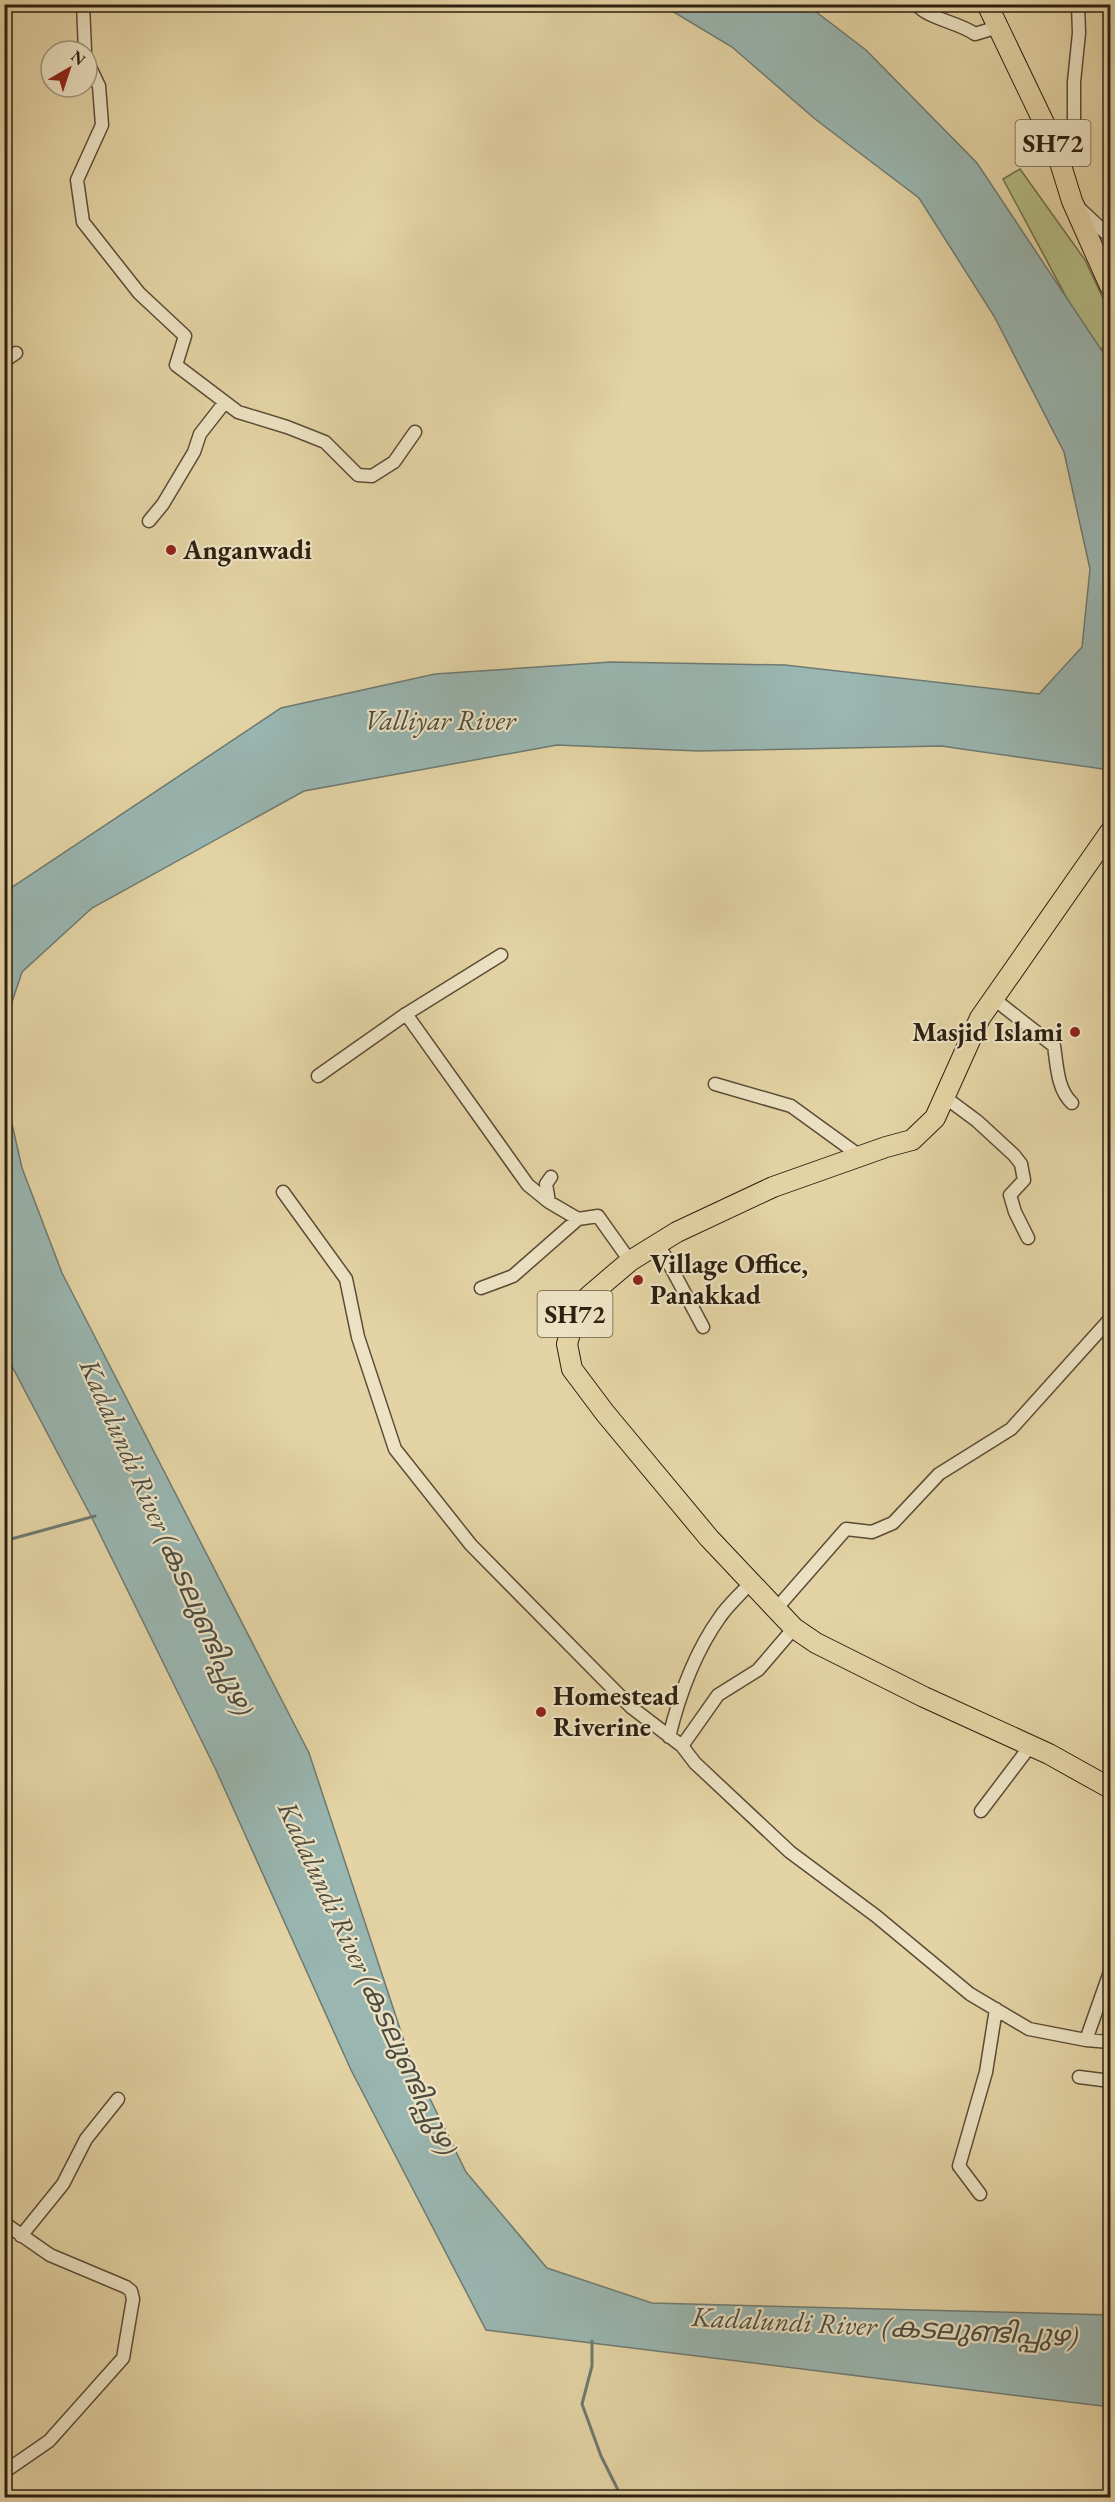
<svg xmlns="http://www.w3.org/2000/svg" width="1115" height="2502" font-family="'EB Garamond','Noto Sans Malayalam',serif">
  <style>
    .green { fill: #b4bd86; stroke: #706e4c; stroke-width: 1.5 }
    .water { fill: #99b6b1; stroke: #6e7a71; stroke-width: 1.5 }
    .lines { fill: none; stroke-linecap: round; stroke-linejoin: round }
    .stream { stroke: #6e7a71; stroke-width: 3 }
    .minor-casing { stroke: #5b4c36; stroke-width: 15 }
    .primary-casing { stroke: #2d1f11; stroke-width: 22 }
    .minor { stroke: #ede3c4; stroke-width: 12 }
    .primary { stroke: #e4d4a5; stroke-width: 20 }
    .poi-dot { fill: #8f2418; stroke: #ede3c4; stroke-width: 2 }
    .labels { text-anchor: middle; stroke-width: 4.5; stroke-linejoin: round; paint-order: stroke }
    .shield { fill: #ede3c4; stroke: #675a47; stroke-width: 1.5 }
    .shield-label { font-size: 26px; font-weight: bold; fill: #2d1f11 }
    .poi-label { font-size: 27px; font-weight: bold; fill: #2d1f11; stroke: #ede3c4; text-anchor: start }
    .water-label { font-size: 28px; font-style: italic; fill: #4d4c41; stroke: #ede3c4 }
  </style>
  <rect width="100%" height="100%" fill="#e4d4a5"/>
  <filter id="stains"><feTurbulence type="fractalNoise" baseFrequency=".00333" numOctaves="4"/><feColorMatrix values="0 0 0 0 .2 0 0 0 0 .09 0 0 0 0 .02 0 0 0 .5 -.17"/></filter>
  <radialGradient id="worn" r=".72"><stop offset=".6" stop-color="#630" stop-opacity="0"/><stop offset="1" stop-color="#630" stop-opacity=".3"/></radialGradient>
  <path class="green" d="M1020 169 1085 260 1110 313V350L1093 347 1003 179Z"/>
  <path class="water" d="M662 5H807L866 50 977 163 1110 363V770L941 746 698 751 557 745 304 791 92 908 22 972 5 1023V892L281 708 435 674 611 662 785 665 1039 694 1082 647 1090 569 1064 452 994 316 919 198 815 119 732 47Z
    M5 1093 22 1168 62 1273 309 1753 409 2056 466 2172 547 2268 652 2303 1110 2315V2407L486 2330 351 2070 216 1770 92 1518 5 1353Z"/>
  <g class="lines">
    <path class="stream" d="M4 1541 95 1516
      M592 2341V2366L582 2404 601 2456 622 2498"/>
    <defs>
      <path id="minor" d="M83 4 85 51
        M916 4C930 20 956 21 975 34L998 27
        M87 61 99 86 102 125 77 180 83 222 139 293 185 336 176 365 238 412 287 427 325 442 358 475 372 476 394 462 415 432
        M1064 170 1074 141V82L1079 33 1078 4
        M1079 208 1110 237
        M4 361 16 353
        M149 521 163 504 194 452 200 434 225 402
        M501 955 406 1014 528 1185 549 1202
        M994 999 1054 1046C1057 1065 1057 1089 1072 1103
        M318 1076 406 1014
        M715 1084 791 1106 860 1156
        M946 1098 977 1121 1014 1155 1021 1164 1024 1180 1010 1195 1015 1212 1028 1238
        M551 1177 546 1184 549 1202 578 1219 598 1216 630 1261
        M283 1192 346 1279 358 1337 395 1449 471 1545 631 1707 682 1746 718 1695 758 1670 794 1628
        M659 1245 703 1327
        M481 1288 513 1276 578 1219
        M776 1609 846 1529 872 1532 893 1523 939 1474 1011 1429 1110 1319
        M669 1737C679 1696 695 1652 720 1617 728 1605 741 1594 751 1582
        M682 1746 695 1763 790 1852 876 1916 970 1994 1029 2029 1086 2040 1110 2042
        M981 1811 1031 1745
        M1086 2040 1110 1972
        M1079 2077 1110 2081
        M980 2194 959 2166 986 2072 996 2009
        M4 2223 50 2255 126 2287 131 2291 133 2299 123 2358 49 2441 4 2472
        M21 2236 63 2184 86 2139 118 2099"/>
      <path id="primary" d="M987 4 1055 146 1072 201 1110 286
        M1110 832 980 1018 935 1118 912 1140 886 1147 773 1187 677 1232 630 1261 589 1296 576 1311 567 1344 572 1369 605 1413 709 1538 794 1628 816 1643 924 1697 1049 1754 1110 1788"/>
    </defs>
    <use href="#minor" class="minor-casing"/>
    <use href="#primary" class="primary-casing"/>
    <use href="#minor" class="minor"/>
    <use href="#primary" class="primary"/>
  </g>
  <g class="poi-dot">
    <circle cx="171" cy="550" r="6"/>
    <circle cx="1075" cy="1032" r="6"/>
    <circle cx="638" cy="1280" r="6"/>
    <circle cx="541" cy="1712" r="6"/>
  </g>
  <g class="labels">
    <g class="shield">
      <rect x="1015.5" y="120" width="75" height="46" rx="4.5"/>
      <rect x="537.5" y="1291" width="75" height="46" rx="4.5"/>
    </g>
    <g class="shield-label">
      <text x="1053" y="152">SH72</text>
      <text x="575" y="1323">SH72</text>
    </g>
    <g class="poi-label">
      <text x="183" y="559">Anganwadi</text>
      <text x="1063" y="1041" text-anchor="end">Masjid Islami</text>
      <text x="650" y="1273">Village Office,<tspan x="650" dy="31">Panakkad</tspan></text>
      <text x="553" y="1705">Homestead<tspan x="553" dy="31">Riverine</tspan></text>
    </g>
    <g class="water-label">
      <text x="440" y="730">Valliyar River</text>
      <text transform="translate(167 1537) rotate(66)" y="10">Kadalundi River (കടലുണ്ടിപ്പുഴ)</text>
      <text transform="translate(368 1978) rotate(65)" y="10">Kadalundi River (കടലുണ്ടിപ്പുഴ)</text>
      <text transform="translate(885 2326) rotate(3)" y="10">Kadalundi River (കടലുണ്ടിപ്പുഴ)</text>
    </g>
  </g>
  <rect width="1115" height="2502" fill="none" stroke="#e4d4a5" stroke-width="24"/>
  <rect x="6" y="6" width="1103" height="2490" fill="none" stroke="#2d1f11" stroke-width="3"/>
  <rect x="12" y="12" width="1091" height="2478" fill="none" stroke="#2d1f11" stroke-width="1.5"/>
  <g transform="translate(69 69) rotate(39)"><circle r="28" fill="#ede3c4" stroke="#a0957c" stroke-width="1.5"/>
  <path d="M0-4.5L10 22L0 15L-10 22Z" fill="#8f2418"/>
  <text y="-9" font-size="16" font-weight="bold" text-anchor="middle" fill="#2d1f11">N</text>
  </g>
  <rect width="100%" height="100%" filter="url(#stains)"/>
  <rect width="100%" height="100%" fill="url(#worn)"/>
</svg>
